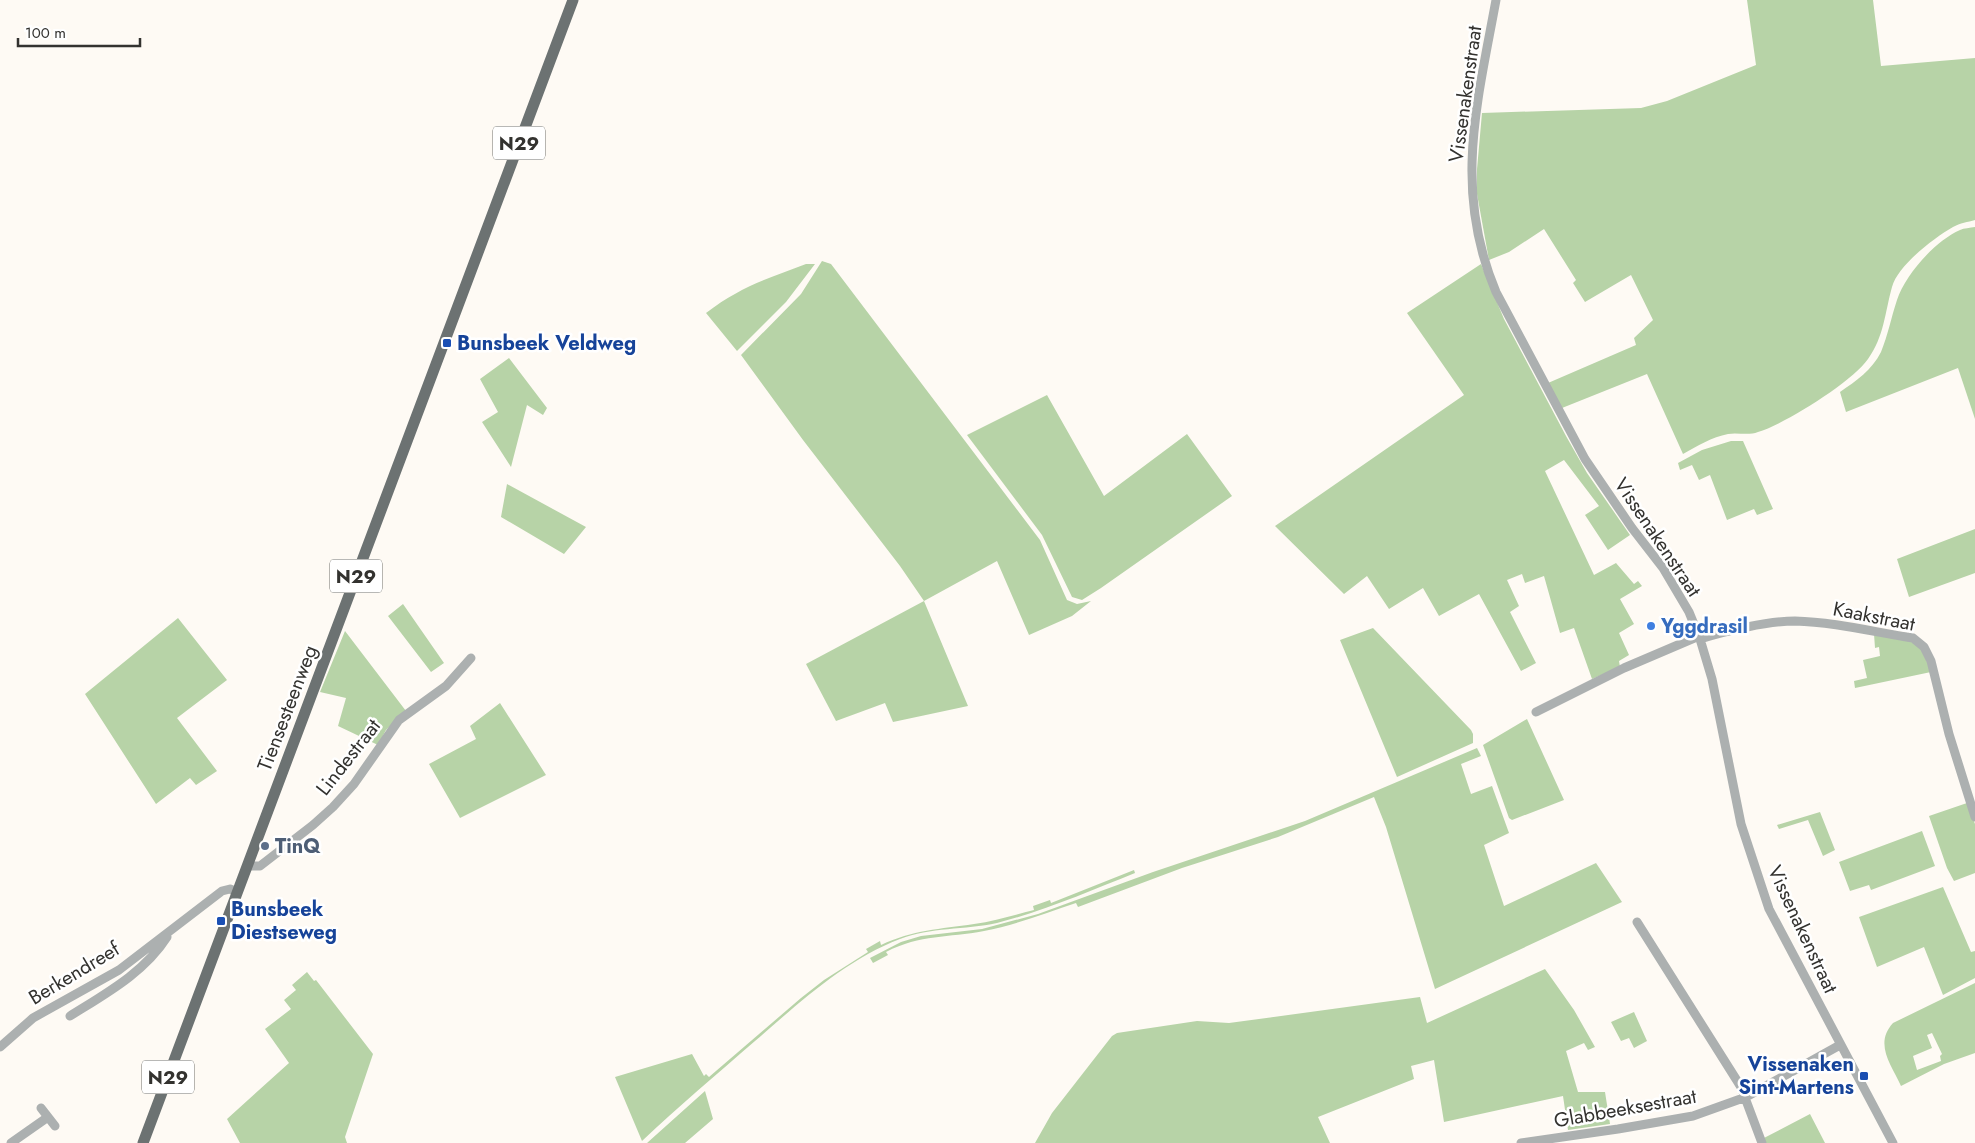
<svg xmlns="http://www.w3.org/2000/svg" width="1975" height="1143" font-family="Jost,sans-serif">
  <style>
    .green { fill: #b7d3a7; fill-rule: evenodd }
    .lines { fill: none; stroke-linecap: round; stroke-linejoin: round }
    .minor { stroke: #acb0b0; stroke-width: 9 }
    .major { stroke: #6c7272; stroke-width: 11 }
    .transit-dot { fill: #1a4fb4; stroke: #fff; stroke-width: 2 }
    .shop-dot { fill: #3f7fe0; stroke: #fff; stroke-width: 2 }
    .service-dot { fill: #5c6f8a; stroke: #fff; stroke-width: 2 }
    .labels { text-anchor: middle; stroke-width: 5; stroke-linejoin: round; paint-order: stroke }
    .shield { fill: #fff; stroke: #70706d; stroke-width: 1 }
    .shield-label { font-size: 19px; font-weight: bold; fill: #33322f }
    .street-label { font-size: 20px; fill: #33322f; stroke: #fff }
    .transit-label { font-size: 20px; font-weight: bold; fill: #164399; stroke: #fff; text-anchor: start }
    .shop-label { font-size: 20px; font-weight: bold; fill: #366cbe; stroke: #fff; text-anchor: start }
    .service-label { font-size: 20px; font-weight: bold; fill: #4e5e75; stroke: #fff; text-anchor: start }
  </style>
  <rect width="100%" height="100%" fill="#fefaf4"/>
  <path class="green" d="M1747 0H1873L1881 66 1975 58V220C1968 222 1960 223 1953 227 1934 238 1898 265 1892 287 1885 312 1884 337 1868 359 1852 382 1785 424 1758 432 1748 436 1738 432 1728 434 1712 437 1697 446 1683 454L1647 374 1562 408 1548 383 1636 345 1634 338 1653 320 1631 275 1585 302 1573 283 1576 280 1544 229 1509 252 1489 260 1477 194V169L1482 113 1641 108 1667 101 1756 65Z
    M1975 227V419L1958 368 1846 412 1840 392C1856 381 1872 370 1881 352 1888 335 1891 318 1897 300 1905 275 1935 241 1960 230 1964 228 1970 228 1975 227Z
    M822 261 831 264 1040 540 1067 600 1077 604 1091 601 1072 616 1029 635 997 561 924 601 968 706 893 722 885 703 836 721 806 664 924 601 900 566 803 440 741 355 801 294Z
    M806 264H815L786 302 737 351 706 313C740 287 766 279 806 264Z
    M1481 264 1504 319 1566 436 1587 473 1630 535 1608 550 1585 515 1599 506 1564 460 1545 471 1594 575 1616 563 1634 584 1638 581 1642 586 1620 599 1634 624 1619 633 1629 655 1619 661 1620 667 1592 679 1574 628 1560 633 1544 576 1525 583 1522 574 1507 580 1519 606 1510 612 1536 663 1521 671 1479 594 1439 616 1423 588 1389 609 1367 576 1344 594 1275 526 1464 395 1407 313Z
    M509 358 547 408 543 415 527 405 511 467 482 422 498 412 480 379Z
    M1047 395 1104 496 1187 434 1232 496 1101 588 1082 600 1072 597 1042 535 967 435Z
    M1731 441H1743L1773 509 1757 515 1754 509 1727 520 1710 475 1699 480 1692 465 1680 470 1678 463 1702 450Z
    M507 484 586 527 564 554 501 517Z
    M1975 529V573L1909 597 1897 559Z
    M403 604 444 663 431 672 388 616Z
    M178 618 227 680 177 718 217 771 196 785 190 778 156 804 85 694Z
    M1373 628 1471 730 1473 734V743L1397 777 1340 640Z
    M345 631 406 711 386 730 378 745 338 726 346 698 320 692Z
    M1874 634 1911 641 1921 647 1931 672 1855 688 1854 681 1867 678 1863 660 1880 656 1879 647 1875 648Z
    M500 703 546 775 460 818 429 764 476 739 470 726Z
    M1527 719 1564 800 1512 820 1509 818 1483 745Z
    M1477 748 1481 756 1461 764 1471 794 1492 786 1509 833 1484 845 1504 906 1596 863 1622 902 1435 989 1386 827 1374 797 1278 837 1182 868 1078 907 1076 903C1046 913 1016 925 984 931 948 938 921 934 886 952L888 955 873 963 870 958 901 942 921 936 982 929 1038 914 1153 872 1305 821Z
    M1967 803 1975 824V873L1954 881 1947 868 1929 816Z
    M1820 812 1835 850 1823 856 1808 820 1779 829 1777 825Z
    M1922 831 1935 866 1871 890 1869 885 1850 891 1839 862Z
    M1134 870 1135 873C1090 891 1044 911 997 923 965 930 930 927 900 939 845 960 799 1003 755 1041 717 1074 679 1106 642 1141L615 1077 692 1054 704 1076 706 1074 709 1077 801 998 824 980 868 952 866 949 880 941 881 945C913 930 940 929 974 924 995 921 1014 915 1034 910L1033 906 1050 900 1051 903Z
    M1943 887 1971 952 1975 951V978L1943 995 1924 947 1877 967 1859 917Z
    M1545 969 1574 1010 1595 1047 1588 1050 1584 1043 1566 1051 1578 1092H1605L1610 1124 1568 1130 1563 1096 1444 1122 1434 1060 1411 1066 1414 1079 1318 1117 1330 1143H1035L1052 1113 1112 1036 1117 1033 1197 1021 1229 1023 1420 997 1427 1023Z
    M307 972 314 981 316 980 373 1054 345 1137 347 1143H240L227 1119 289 1063 265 1029 291 1009 284 1000 296 990 292 985Z
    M1975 983V1053L1944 1064 1901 1086C1891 1064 1874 1044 1893 1023ZM1932 1033 1942 1054 1940 1056 1941 1061 1917 1070 1913 1056 1932 1048 1927 1035Z
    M1634 1012 1647 1041 1634 1048 1629 1038 1621 1041 1611 1022Z
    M705 1091 713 1119 685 1143H647Z
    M1810 1114 1825 1143H1763L1762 1139Z"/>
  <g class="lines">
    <path class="minor" d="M1496 0C1477 104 1453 190 1496 292L1585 459 1632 528 1663 568 1689 612 1700 639 1712 679 1741 824 1769 909 1893 1143
      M1700 639C1724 631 1770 621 1795 621 1834 622 1874 632 1913 638L1924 647 1931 661 1949 734 1975 817
      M1536 712 1624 668 1699 636
      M247 866H260L313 825 333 807 354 784 399 720 446 686 471 658
      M1637 922 1741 1087 1762 1143
      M70 1016C105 994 144 973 167 937
      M0 1047 33 1018 119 970 222 891 230 889 237 892
      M41 1108 55 1126
      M11 1143 48 1117
      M1521 1143 1618 1129 1693 1116 1746 1097 1840 1045"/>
    <path class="major" d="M143 1143 573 0"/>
  </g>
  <g class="transit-dot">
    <rect x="442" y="338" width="10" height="10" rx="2.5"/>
    <rect x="216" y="916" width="10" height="10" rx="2.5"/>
    <rect x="1859" y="1071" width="10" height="10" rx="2.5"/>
  </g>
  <circle class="shop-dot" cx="1651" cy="626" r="5"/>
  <circle class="service-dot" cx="265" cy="846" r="5"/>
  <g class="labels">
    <g class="shield">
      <rect x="493" y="126.5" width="52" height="33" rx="4"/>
      <rect x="330" y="559.5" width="52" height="33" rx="4"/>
      <rect x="142" y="1060.5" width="52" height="33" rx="4"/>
    </g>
    <g class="shield-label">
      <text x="519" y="150">N29</text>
      <text x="356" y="583">N29</text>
      <text x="168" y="1084">N29</text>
    </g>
    <g class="street-label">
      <text transform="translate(1465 94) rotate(-82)" y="7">Vissenakenstraat</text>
      <text transform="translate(1658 537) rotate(56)" y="7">Vissenakenstraat</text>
      <text transform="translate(1874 616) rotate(11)" y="7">Kaakstraat</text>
      <text transform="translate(287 708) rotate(-69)" y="7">Tiensesteenweg</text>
      <text transform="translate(348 757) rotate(-52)" y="7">Lindestraat</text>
      <text transform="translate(1803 929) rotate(65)" y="7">Vissenakenstraat</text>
      <text transform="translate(74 973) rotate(-31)" y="7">Berkendreef</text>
      <text transform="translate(1625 1108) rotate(-10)" y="7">Glabbeeksestraat</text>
    </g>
    <g class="transit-label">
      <text x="457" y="350">Bunsbeek Veldweg</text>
      <text x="231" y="916">Bunsbeek<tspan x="231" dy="23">Diestseweg</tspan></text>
      <text x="1854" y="1071" text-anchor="end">Vissenaken<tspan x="1854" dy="23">Sint-Martens</tspan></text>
    </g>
    <g class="shop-label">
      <text x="1661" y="633">Yggdrasil</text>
    </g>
    <g class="service-label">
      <text x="275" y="853">TinQ</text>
    </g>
  </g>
  <path d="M18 38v8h122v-8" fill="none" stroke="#33322f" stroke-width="2.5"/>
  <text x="25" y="38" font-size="15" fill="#33322f" stroke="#ffffff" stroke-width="4" paint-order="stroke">100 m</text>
</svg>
